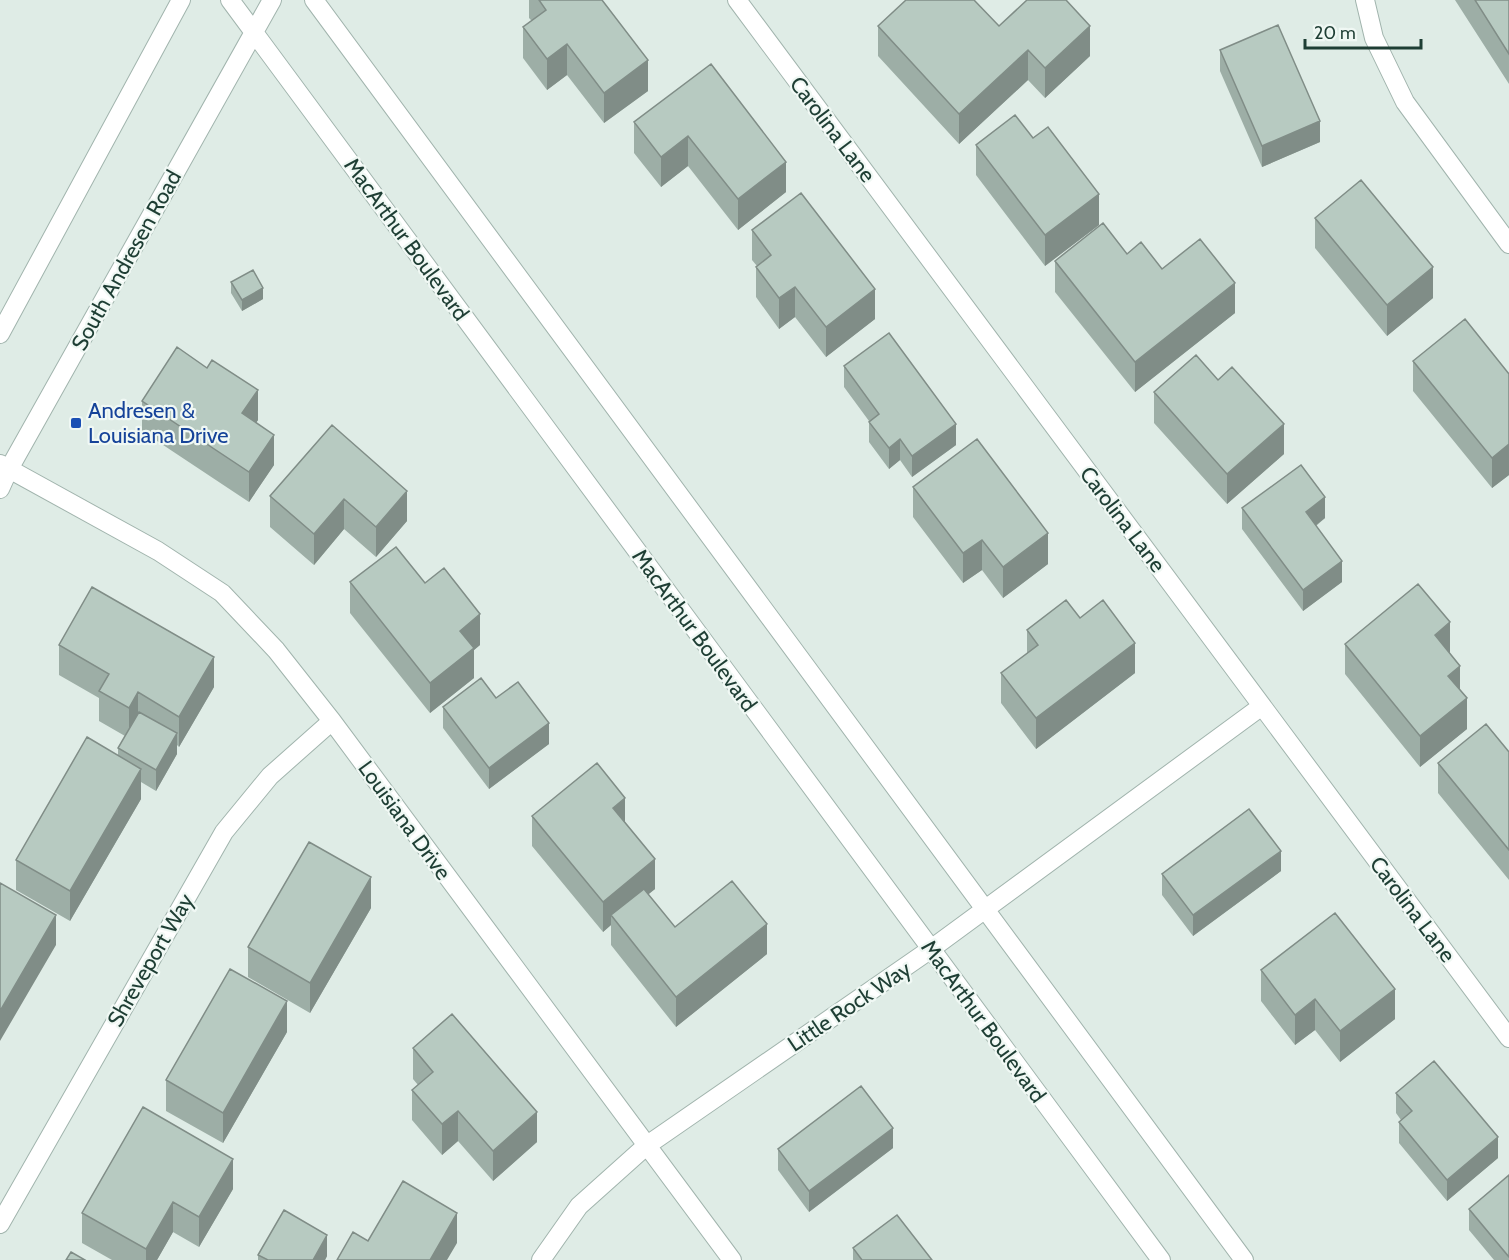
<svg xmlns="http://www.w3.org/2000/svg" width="1509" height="1260" font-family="Cabin,sans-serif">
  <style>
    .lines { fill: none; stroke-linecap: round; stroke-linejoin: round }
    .minor-casing { stroke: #a1b4ad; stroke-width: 20 }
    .minor { stroke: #fff; stroke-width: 18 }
    .wall { fill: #9daea6 }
    .shaded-wall { fill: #808d87 }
    .building { fill: #b7cac1; stroke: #808d87; stroke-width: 1.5 }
    .transit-dot { fill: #1a4fb4; stroke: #f0f8f4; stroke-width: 2 }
    .labels { text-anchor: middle; stroke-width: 4.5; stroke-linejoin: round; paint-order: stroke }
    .street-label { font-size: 22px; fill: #1e3e34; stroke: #f0f8f4 }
    .transit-label { font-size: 22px; fill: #164399; stroke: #f0f8f4; text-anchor: start }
  </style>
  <rect width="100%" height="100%" fill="#dfece6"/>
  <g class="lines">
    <defs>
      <path id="minor" d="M230 0 1161 1260
        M314 0 1244 1260
        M737 0 1509 1038
        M1365 0 1374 38 1405 102 1509 244
        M0 334 181 0
        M0 464 158 551 222 593 276 650 332 721 732 1260
        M0 489 9 469 272 0
        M0 1224 224 832 270 776 332 721
        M541 1260 579 1206 646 1146 931 949 1262 706"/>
    </defs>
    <use href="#minor" class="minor-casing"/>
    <use href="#minor" class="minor"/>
  </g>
  <path class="wall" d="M529 0H602L648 91 604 123 567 75 547 90 523 58V27L532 21 529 18Z
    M1455 0H1509V84Z
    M878 26H999L1090 56 1045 98 1028 80 959 144 878 56Z
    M1220 50 1320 142 1262 167 1220 71Z
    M711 64 786 192 738 230 688 166 661 187 634 153V122Z
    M976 145 1099 225 1045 266 976 175Z
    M1315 218 1433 298 1387 336 1315 248Z
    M752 230 875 319 826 357 795 317 779 329 756 297V267L757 266 752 260Z
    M1127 254 1162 269 1235 313 1135 392 1055 292V261Z
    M231 282 263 299 242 311 231 293Z
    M1413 361 1509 374V475L1492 488 1413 391Z
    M844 366 956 445 912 477 900 460 889 469 869 442V421L844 387Z
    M1154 392 1284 454 1227 504 1154 423Z
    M142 401 258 420 256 423 274 465 249 502 142 431Z
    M332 425 407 521 376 557 344 529 314 565 270 527V496Z
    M913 487 1048 564 1003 598 982 570 963 583 913 517Z
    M1242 508 1325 518 1316 526 1342 582 1303 611 1242 529Z
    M350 582 425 583 480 645 474 650V678L430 713 350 613Z
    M1080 618 1135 673 1036 749 1001 703V673L1027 654V630Z
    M1345 644 1450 653 1460 690 1467 729 1420 767 1345 674Z
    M59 645 214 687 179 747 177 745V754L156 791 141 782V799L70 921 16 890V860L118 756V748L125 736 99 721V698L59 675Z
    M443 707 549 744 489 789 443 728Z
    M1509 752V880L1438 793V763Z
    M532 816 625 824 655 889 648 894 675 927 767 954 676 1027 611 945V925L603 932 532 846Z
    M1281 871 1193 936 1162 895V874Z
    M371 908 310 1013 248 977V947Z
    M1261 970 1395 1019 1340 1062 1315 1030 1295 1045 1261 1001Z
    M287 1032 223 1143 166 1111V1080Z
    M413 1048 537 1142 493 1181 458 1141 442 1155 412 1120V1090L418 1085 413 1079Z
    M1396 1093 1498 1158 1447 1201 1399 1143V1122L1401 1120 1396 1113Z
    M893 1148 809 1212 778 1170V1149Z
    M1509 1175V1260H1494L1469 1230V1209Z
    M233 1189 199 1247 173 1232 157 1260H112L82 1243V1213Z
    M853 1248 932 1260H853Z
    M258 1255 327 1256 325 1260H258Z"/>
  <path class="shaded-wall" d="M1090 26V56L1045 98V68Z
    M567 44V75L547 90V59Z
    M1028 50V80L959 144V114Z
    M648 60V91L604 123V93Z
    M1320 121V142L1262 167V146Z
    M688 136V166L661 187V157Z
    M786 162V192L738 230V199Z
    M1099 194V225L1045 266V235Z
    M1433 267V298L1387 336V305Z
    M1235 283V313L1135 392V362Z
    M795 287V317L779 329V298Z
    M263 288V299L242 311V300Z
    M875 289V319L826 357V327Z
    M258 390V420L242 443V413Z
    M956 424V445L912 477V456Z
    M1284 424V454L1227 504V474Z
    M274 435V465L249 502V472Z
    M900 439V460L889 469V448Z
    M1509 444V475L1492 488V458Z
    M407 491V521L376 557V527Z
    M1325 497V518L1306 533V512Z
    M344 499V529L314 565V534Z
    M1048 533V564L1003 598V567Z
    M982 540V570L963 583V553Z
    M1342 561V582L1303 611V590Z
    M480 614V645L474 650V678L430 713V683L460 631Z
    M1450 622V653L1435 665V635Z
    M1135 643V673L1036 749V718Z
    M214 657V687L179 747V717Z
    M1460 666V696L1448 676Z
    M138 692V723L129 738V708Z
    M1467 698V729L1420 767V736Z
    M549 723V744L489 789V768Z
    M177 733V754L156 791V770Z
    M141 769V799L70 921V891Z
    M625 798V829L613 808Z
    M1281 851V871L1193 936V915Z
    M655 859V889L616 921 611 915V925L603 932V902Z
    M371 877V908L310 1013V983Z
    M56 915V945L0 1041V1011Z
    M767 924V954L676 1027V997Z
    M1395 989V1019L1340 1062V1031Z
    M1315 999V1030L1295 1045V1015Z
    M287 1001V1032L223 1143V1113Z
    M458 1111V1141L442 1155V1124Z
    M537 1112V1142L493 1181V1151Z
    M893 1128V1148L809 1212V1191Z
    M1498 1137V1158L1447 1201V1180Z
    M233 1159V1189L199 1247V1217Z
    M173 1202V1232L157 1260H146V1249Z
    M457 1213V1243L447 1260H430Z
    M327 1235V1256L325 1260H313Z"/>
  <path class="building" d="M539 0H602L648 60 604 93 567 44 547 59 523 27 546 10Z
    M906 0H974L999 26 1027 0H1066L1090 26 1045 68 1028 50 959 114 878 26Z
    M1475 0H1509V54Z
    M1278 25 1320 121 1262 146 1220 50Z
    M711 64 786 162 738 199 688 136 661 157 634 122Z
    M1015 115 1033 138 1048 127 1099 194 1045 235 976 145Z
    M1361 180 1433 267 1387 305 1315 218Z
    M801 193 875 289 826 327 795 287 779 298 756 267 771 255 752 230Z
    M1103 223 1127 254 1141 242 1162 269 1200 239 1235 283 1135 362 1055 261Z
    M253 270 263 288 242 300 231 282Z
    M1465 319 1509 374V444L1492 458 1413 361Z
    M889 333 956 424 912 456 900 439 889 448 869 422 879 414 844 366Z
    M177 347 207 368 212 360 258 390 242 413 274 435 249 472 142 401Z
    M1196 355 1218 380 1232 367 1284 424 1227 474 1154 392Z
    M332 425 407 491 376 527 344 499 314 534 270 496Z
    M977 439 1048 533 1003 567 982 540 963 553 913 487Z
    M1301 465 1325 497 1306 512 1342 561 1303 590 1242 508Z
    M396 547 425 583 444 568 480 614 460 631 474 648 430 683 350 582Z
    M1418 584 1450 622 1435 635 1460 666 1448 676 1467 698 1420 736 1345 644Z
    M92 587 214 657 179 717 138 692 129 708 99 691 109 674 59 645Z
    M1066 600 1080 618 1103 600 1135 643 1036 718 1001 673 1038 645 1027 630Z
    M481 678 496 698 518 682 549 723 489 768 443 707Z
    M139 712 177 733 156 770 118 748Z
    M1486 724 1509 752V850L1438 763Z
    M87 737 141 769 70 891 16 860Z
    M597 763 625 798 613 808 655 859 603 902 532 816Z
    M1249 809 1281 851 1193 915 1162 874Z
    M309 842 371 877 310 983 248 947Z
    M732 881 767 924 676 997 611 915 644 889 675 927Z
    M0 883 56 915 0 1011Z
    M1335 913 1395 989 1340 1031 1315 999 1295 1015 1261 970Z
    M230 969 287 1001 223 1113 166 1080Z
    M452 1014 537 1112 493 1151 458 1111 442 1124 412 1090 433 1072 413 1048Z
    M1434 1061 1498 1137 1447 1180 1399 1122 1412 1111 1396 1093Z
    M861 1086 893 1128 809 1191 778 1149Z
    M143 1107 233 1159 199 1217 173 1202 146 1249 82 1213Z
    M1509 1175V1257L1469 1209Z
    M403 1181 457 1213 430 1260H337L353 1232 368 1241Z
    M284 1210 327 1235 313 1260H268L258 1255Z
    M897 1215 932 1260H862L853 1248Z
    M71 1252 85 1260H66Z"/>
  <rect class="transit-dot" x="70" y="417" width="12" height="12" rx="3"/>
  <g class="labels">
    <g class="street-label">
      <text transform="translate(833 129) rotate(53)" y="8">Carolina Lane</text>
      <text transform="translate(407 239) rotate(54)" y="8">MacArthur Boulevard</text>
      <text transform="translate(126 260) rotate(-61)" y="8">South Andresen Road</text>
      <text transform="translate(1123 519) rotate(53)" y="8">Carolina Lane</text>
      <text transform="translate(695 630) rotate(54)" y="8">MacArthur Boulevard</text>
      <text transform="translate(405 820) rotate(54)" y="8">Louisiana Drive</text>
      <text transform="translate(1413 909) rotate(53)" y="8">Carolina Lane</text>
      <text transform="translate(150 960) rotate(-60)" y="8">Shreveport Way</text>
      <text transform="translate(849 1006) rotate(-34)" y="8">Little Rock Way</text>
      <text transform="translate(984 1021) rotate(54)" y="8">MacArthur Boulevard</text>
    </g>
    <g class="transit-label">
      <text x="88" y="418">Andresen &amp;<tspan x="88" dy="25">Louisiana Drive</tspan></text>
    </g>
  </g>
  <path d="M1305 39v9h116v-9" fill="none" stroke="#1e3e34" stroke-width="3"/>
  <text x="1314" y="39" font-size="18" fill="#1e3e34" stroke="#f0f8f4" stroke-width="4.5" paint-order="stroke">20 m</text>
</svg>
